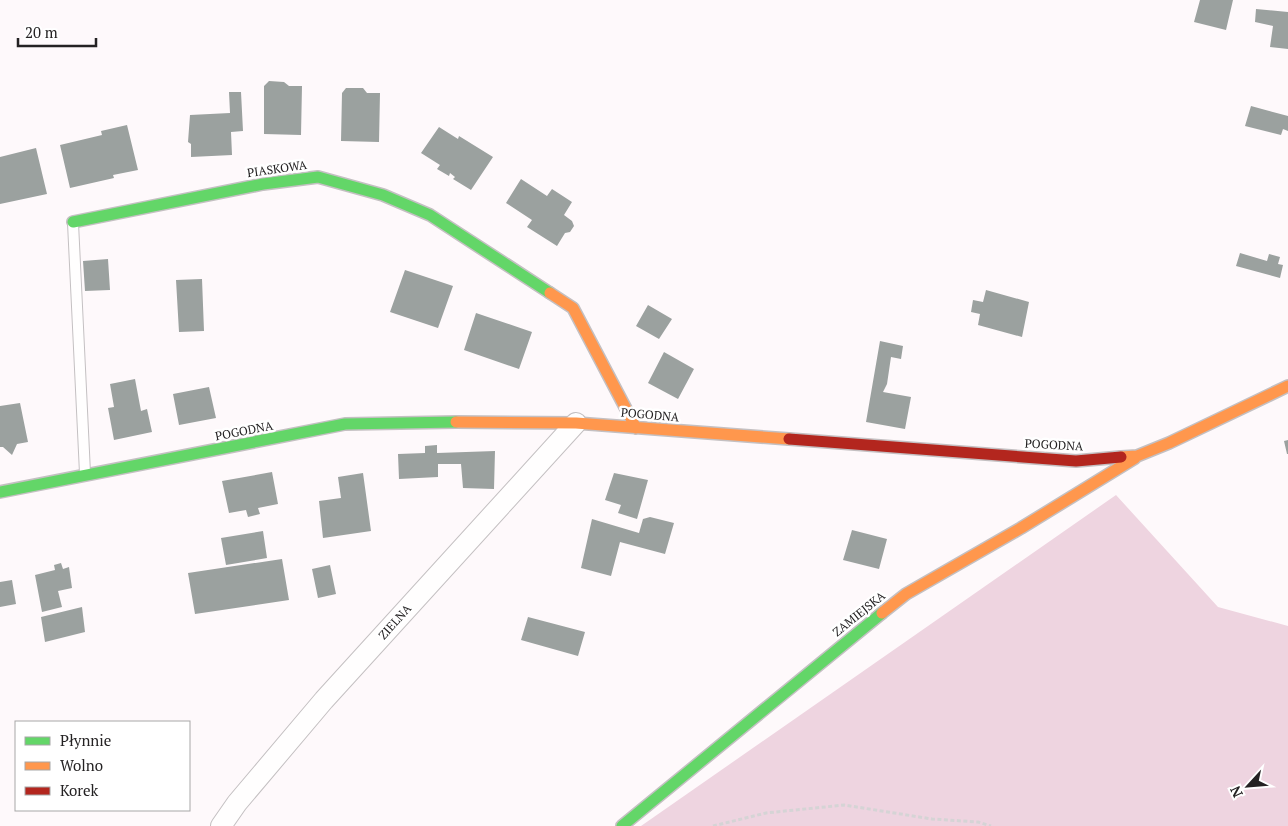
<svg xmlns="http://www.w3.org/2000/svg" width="1288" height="826" font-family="'PT Serif',serif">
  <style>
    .forest { fill: #eed4e0 }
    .building { fill: #9ba19f }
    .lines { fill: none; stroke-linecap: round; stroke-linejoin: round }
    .lane-casing { stroke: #c4c0c2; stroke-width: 12 }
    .street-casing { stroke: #c4c0c2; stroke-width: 22 }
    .fast-casing { stroke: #c4c0c2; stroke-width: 14 }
    .slow-casing { stroke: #c4c0c2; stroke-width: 14 }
    .jam-casing { stroke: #c4c0c2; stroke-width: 14 }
    .path { stroke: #d5d4d5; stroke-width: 3; stroke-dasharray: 4 2.5; stroke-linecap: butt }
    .lane { stroke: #fffefe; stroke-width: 10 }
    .street { stroke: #fffefe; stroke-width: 20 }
    .fast { stroke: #63d668; stroke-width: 11 }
    .slow { stroke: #ff974d; stroke-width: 11 }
    .jam { stroke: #b3261e; stroke-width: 11 }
    .labels { text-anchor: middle; stroke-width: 5; stroke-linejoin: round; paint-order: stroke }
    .street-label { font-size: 12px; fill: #242223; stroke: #fff }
  </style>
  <rect width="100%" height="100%" fill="#fef9fb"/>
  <path class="forest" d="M1116 495 1218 607 1288 626V826H641Z"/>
  <path class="building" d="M1200 0H1233L1226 30 1194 22Z
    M1256 9 1288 12V49L1270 47 1273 26 1255 22Z
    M269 81 284 82 289 86H302L301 135 264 134V86Z
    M346 88H363L367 93H380L379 142 341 141 342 93Z
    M229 92H241L243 131 231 132 232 155 191 157V144L188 142 190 115 230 113Z
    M1251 106 1288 116V131L1283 129 1281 135 1245 126Z
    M127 125 138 170 113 175 114 178 70 188 60 145 102 135 101 131Z
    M439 127 458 139 459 136 493 157 471 190 453 179 455 177 450 173 449 176 437 169 440 165 421 153Z
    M36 148 47 194 0 204V157Z
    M521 179 547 196 552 189 572 202 564 215 572 221 574 226 570 232 565 233 557 246 527 227 532 220 506 203Z
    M1240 253 1267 261 1269 254 1280 257 1278 264 1283 265 1280 278 1236 266Z
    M108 259 110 290 85 291 83 261Z
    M405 270 453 286 438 328 390 312Z
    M202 279 204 331 179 332 176 280Z
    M986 290 1029 302 1022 337 978 325 980 314 971 312 973 300 983 302Z
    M648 305 672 319 659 339 636 326Z
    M476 313 532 332 519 369 464 350Z
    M880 341 903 346 901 359 891 357 887 384 883 392 911 397 905 429 866 422Z
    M664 352 694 369 678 399 648 383Z
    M135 379 141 411 147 409 152 432 114 440 108 408 114 407 110 384Z
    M209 387 216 418 179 425 173 394Z
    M20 403 28 442 17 444 12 455 3 447H0V406Z
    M1288 440V454H1287L1284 441Z
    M437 445V453L495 451 494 489 463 488 461 464H438V477L399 479 398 454 425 453V446Z
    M272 472 278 504 258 508 260 514 248 517 246 510 229 513 222 481Z
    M363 473 371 531 323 538 319 501 341 498 338 477Z
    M614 473 648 480 637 519 618 513 621 505 605 500Z
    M650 517 674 523 665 554 620 542 611 576 581 568 592 519 639 533 643 519Z
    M852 530 887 539 879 569 843 560Z
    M263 531 267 558 226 565 221 538Z
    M282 559 289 600 195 614 188 573Z
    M61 563 63 569 69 567 72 588 58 591 62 607 42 612 35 575 55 570 54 565Z
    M330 565 336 594 318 598 312 569Z
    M12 580 16 604 0 607V582Z
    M82 607 85 632 45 642 41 617Z
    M528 617 585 632 578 656 521 640Z"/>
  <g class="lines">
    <defs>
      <path id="lane" d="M73 223 85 473"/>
      <path id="street" d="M221 826 237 803 324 700 576 423"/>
      <path id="fast" d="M73 222 263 184 318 177 383 195 430 215 550 293
        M0 492 345 424 456 422
        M622 826 882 613"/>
      <path id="slow" d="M550 293 573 308 636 428
        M456 422 576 423 789 439
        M1121 457 1137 456 1169 443 1288 386
        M882 613 906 594 1021 528 1135 458"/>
      <path id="jam" d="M789 439 1076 461 1121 457"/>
    </defs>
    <use href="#lane" class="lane-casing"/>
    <use href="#street" class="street-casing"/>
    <use href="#fast" class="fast-casing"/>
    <use href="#slow" class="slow-casing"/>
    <use href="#jam" class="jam-casing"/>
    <path class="path" d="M713 826 766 813 844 805 932 819 978 822 991 826"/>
    <use href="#lane" class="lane"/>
    <use href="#street" class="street"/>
    <use href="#fast" class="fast"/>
    <use href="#slow" class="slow"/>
    <use href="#jam" class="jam"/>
  </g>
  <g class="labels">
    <g class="street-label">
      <text transform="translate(277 169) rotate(-8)" y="4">PIASKOWA</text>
      <text transform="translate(650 415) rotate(5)" y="4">POGODNA</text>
      <text transform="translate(244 431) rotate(-11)" y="4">POGODNA</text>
      <text transform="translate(1054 445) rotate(3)" y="4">POGODNA</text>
      <text transform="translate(859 614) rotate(-39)" y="4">ZAMIEJSKA</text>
      <text transform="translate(395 622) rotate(-48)" y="4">ZIELNA</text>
    </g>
  </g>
  <rect x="15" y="721" width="175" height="90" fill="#ffffff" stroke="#a7a7a7"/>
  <rect x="25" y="737" width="25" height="8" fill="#63d668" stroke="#a7a7a7"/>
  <text x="60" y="746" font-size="15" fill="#242223">Płynnie</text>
  <rect x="25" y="762" width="25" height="8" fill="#ff974d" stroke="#a7a7a7"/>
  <text x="60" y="771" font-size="15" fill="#242223">Wolno</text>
  <rect x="25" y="787" width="25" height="8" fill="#b3261e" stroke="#a7a7a7"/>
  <text x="60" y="796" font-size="15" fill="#242223">Korek</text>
  <g transform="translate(1248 786) rotate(244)" stroke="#ffffff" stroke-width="4" paint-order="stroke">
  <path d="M0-4L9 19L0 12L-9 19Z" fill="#242223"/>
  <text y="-8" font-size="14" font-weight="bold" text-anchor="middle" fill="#242223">N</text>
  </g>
  <path d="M18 38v8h78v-8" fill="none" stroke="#242223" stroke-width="2.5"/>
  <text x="25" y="38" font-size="15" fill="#242223" stroke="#ffffff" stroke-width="4" paint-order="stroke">20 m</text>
</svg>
